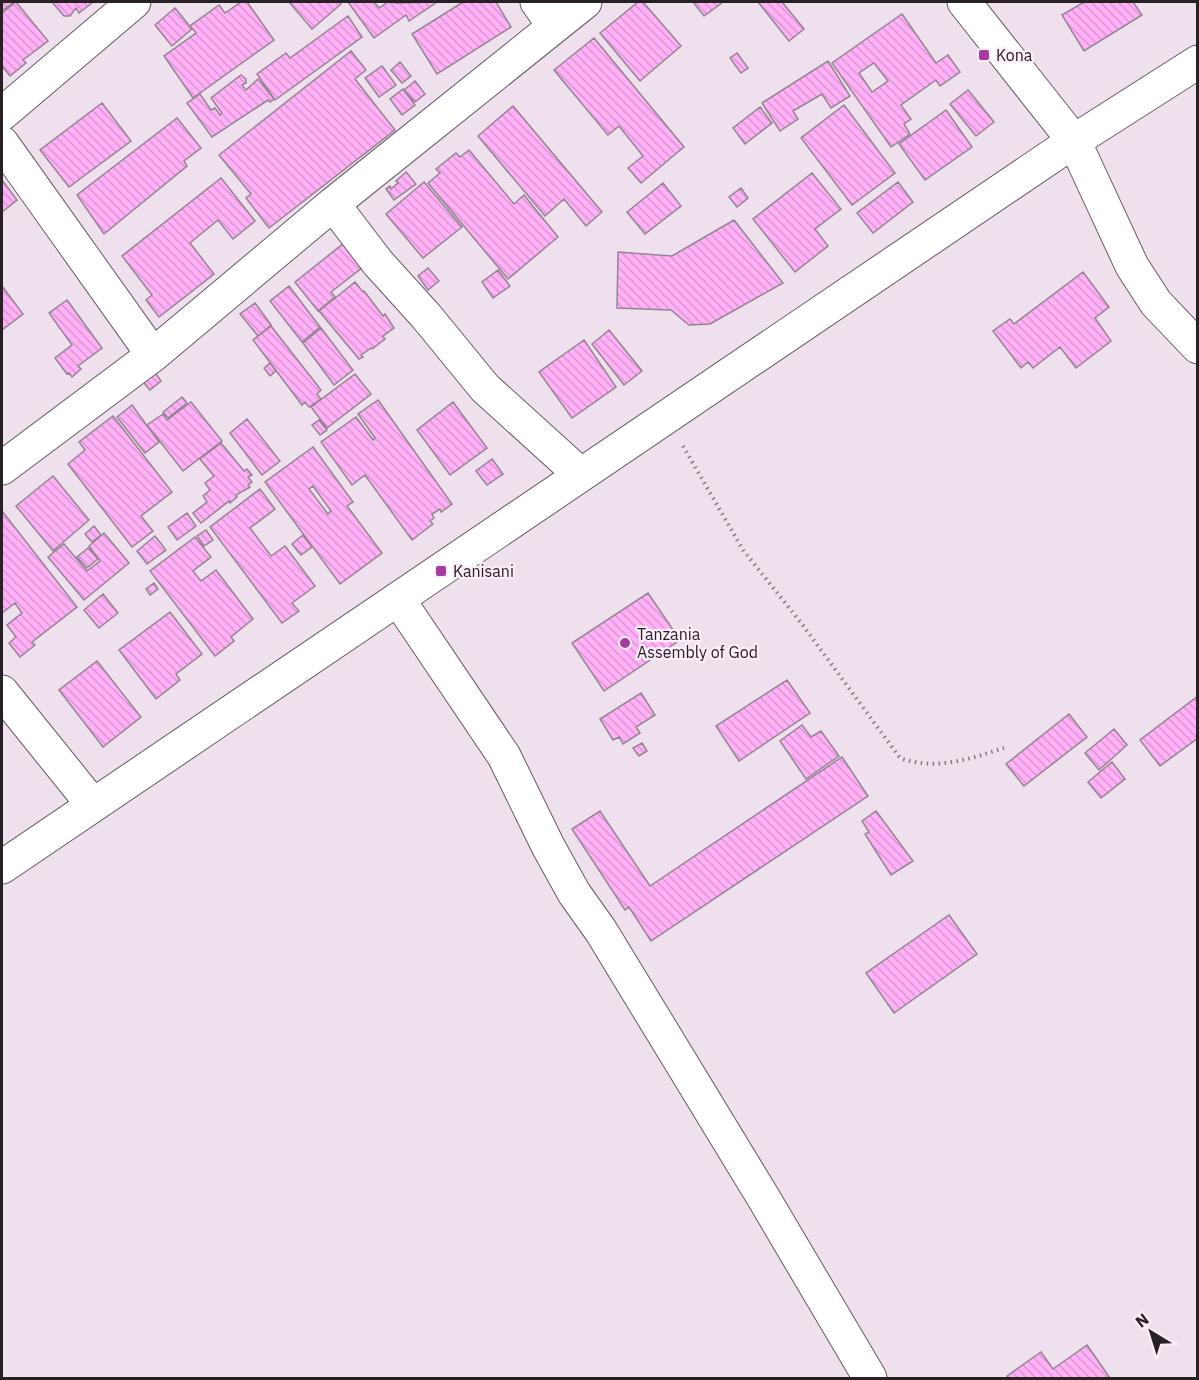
<svg xmlns="http://www.w3.org/2000/svg" width="1199" height="1380" font-family="'IBM Plex Sans',sans-serif">
  <style>
    .building { fill: url(#building-back-hatch); stroke: #928590; stroke-width: 1.5; fill-rule: evenodd }
    .lines { fill: none; stroke-linecap: round; stroke-linejoin: round }
    .minor-casing { stroke: #665a65; stroke-width: 35 }
    .path { stroke: #857a83; stroke-width: 4; stroke-dasharray: 1.5 4.5; stroke-linecap: butt }
    .minor { stroke: #fff; stroke-width: 33 }
    .poi-dot { fill: #a53c9f; stroke: #fcedfa; stroke-width: 2 }
    .labels { text-anchor: middle; stroke-width: 4.5; stroke-linejoin: round; paint-order: stroke }
    .poi-label { font-size: 16px; fill: #272126; stroke: #fcedfa; text-anchor: start }
  </style>
  <defs>
    <pattern id="building-back-hatch" width="6" height="6" patternUnits="userSpaceOnUse" patternTransform="scale(1.5)"><rect width="6" height="6" fill="#ffb0f7"/><path d="M-1 5l2 2M0 0l6 6M5-1l2 2" fill="none" stroke="#db97d4"/></pattern>
  </defs>
  <rect width="100%" height="100%" fill="#efe0ed"/>
  <path class="building" d="M2 2H14L2 11Z
    M16 2 48 41 23 60 26 63 10 76 2 66V13Z
    M52 2H93L79 13 76 8 70 16H64Z
    M241 2H247L274 40 193 98 164 56 196 33 190 26 219 5 225 13Z
    M289 2H339L341 4 312 29Z
    M348 2H374L379 8 388 2 397 3 437 2 409 21 406 15 374 38Z
    M463 2H496L511 27 437 74 412 34Z
    M638 2H643L681 46 640 81 600 33Z
    M693 2H723L704 16Z
    M758 2H782L804 29 789 41Z
    M1084 2H1133L1142 15 1084 51 1062 15Z
    M175 8 192 29 172 46 155 25Z
    M902 14 936 63 948 55 960 72 940 86 936 80 901 105 911 119 904 124 910 134 891 147 832 63ZM874 63 888 81 872 92 859 73Z
    M348 16 362 37 275 100 257 74 286 53 290 58Z
    M594 38 684 147 641 183 628 168 643 156 619 126 608 135 554 70Z
    M351 51 366 70 355 79 395 130 269 228 246 198 251 194 219 155Z
    M737 53 748 68 741 73 730 58Z
    M828 61 850 96 831 108 822 94 793 111 798 119 780 131 762 103Z
    M400 62 411 76 402 83 391 70Z
    M382 66 396 85 379 97 365 78Z
    M241 75 246 79V83L242 85 246 90 258 79 274 99 270 102 268 100 212 137 187 103 200 94 211 110 215 108 220 115 222 113 211 98Z
    M415 81 425 94 415 102 404 90Z
    M403 89 415 105 402 115 390 99Z
    M968 90 994 122 976 136 950 104Z
    M102 103 131 141 69 187 40 150Z
    M844 105 895 173 852 205 801 138Z
    M513 106 602 212 586 226 564 199 545 216 478 136Z
    M760 107 772 123 745 144 733 128Z
    M946 110 972 147 925 180 899 144Z
    M177 118 201 148 184 161 187 166 104 234 77 195Z
    M469 150 514 204 524 195 558 237 508 279 428 183 440 173 436 169 456 153 460 157Z
    M406 172 416 184 394 200 386 189 390 186 391 189 398 183 396 181Z
    M812 173 841 209 815 229 828 246 795 272 753 219Z
    M221 178 255 221 233 239 218 220 190 243 214 274 159 317 146 300 152 295 122 256Z
    M2 180 17 200 2 212Z
    M424 182 462 227 423 258 386 214Z
    M898 182 913 202 873 233 857 213Z
    M663 183 681 206 645 234 627 212Z
    M741 188 748 198 737 207 729 197Z
    M734 220 783 283 710 324 689 325 671 310 617 308 618 252 672 256Z
    M344 243 363 267 331 292 335 297 318 311 295 282Z
    M428 268 439 281 428 290 418 276Z
    M498 270 510 286 493 298 482 282Z
    M1083 272 1109 307 1095 318 1111 341 1076 368 1060 347 1033 368 1028 362 1021 368 993 331 1010 319 1014 324Z
    M355 282 363 292 364 291 383 316 385 314 394 328 383 336 385 339 372 349 371 348 361 355 363 357 359 359 319 311Z
    M2 286 23 314 2 330Z
    M289 286 320 327 302 342 270 301Z
    M67 300 102 348 78 366 81 369 72 377 69 373 67 374 55 358 72 345 49 313Z
    M255 303 271 325 258 336 240 314Z
    M271 326 321 390 317 394 321 399 309 407 305 402 302 405 253 340Z
    M321 328 353 370 334 385 303 343Z
    M609 330 642 371 624 385 592 344Z
    M584 340 616 387 572 418 539 372Z
    M270 363 276 371 270 376 264 368Z
    M152 368 161 381 150 390 140 378Z
    M355 374 371 394 327 428 311 407Z
    M182 397 187 403 168 418 163 412Z
    M378 400 452 504 441 512 440 509 432 514 434 518 430 521 433 524 412 540 365 475 352 485 321 442 356 417 373 440 375 438 358 414Z
    M191 402 222 441 183 471 147 425 163 414 167 420Z
    M453 402 487 448 450 475 417 430Z
    M132 405 159 442 145 453 117 417Z
    M113 416 172 492 141 516 153 531 132 547 68 464 85 450 79 442Z
    M247 419 280 461 262 475 230 433Z
    M319 420 327 430 320 435 312 425Z
    M221 443 244 471 247 469 252 475 248 477 252 482 248 485 250 487 236 495 237 497 230 503 229 501 201 523 193 513 207 502 203 496 210 490 205 483 214 476 200 459Z
    M313 447 353 502 347 506 382 553 340 584 265 482ZM313 486 331 511 328 514 309 489Z
    M492 459 503 474 487 485 476 471Z
    M53 476 89 520 53 551 16 506Z
    M260 489 275 509 250 528 271 556 285 546 315 586 292 603 299 611 282 623 210 527Z
    M2 511 77 607 32 642 35 645 20 657 9 643 16 637 7 625 22 613 15 603 2 613Z
    M187 513 196 526 177 540 168 527Z
    M94 526 101 535 92 542 85 534Z
    M206 530 213 540 204 546 197 536Z
    M104 533 129 563 84 600 48 557 64 544 87 571 100 561 89 546Z
    M303 535 312 547 301 555 292 544Z
    M155 536 166 550 147 564 137 551Z
    M195 537 211 557 193 571 201 581 216 570 253 619 231 637 234 641 215 656 150 571Z
    M88 548 98 559 87 568 77 557Z
    M154 583 158 589 150 595 146 589Z
    M648 593 680 640 604 691 572 643Z
    M103 594 118 613 99 628 84 610Z
    M170 612 202 654 176 674 180 680 156 699 119 650Z
    M97 661 141 717 103 747 59 690Z
    M787 680 810 713 739 761 716 726Z
    M641 693 655 715 636 727 640 733 623 744 619 737 613 740 600 719Z
    M1198 696V738L1160 766 1140 740Z
    M1069 714 1087 737 1024 786 1006 764Z
    M802 725 811 737 821 731 839 756 806 779 780 741Z
    M1114 729 1127 745 1099 770 1085 753Z
    M642 743 647 751 639 756 633 748Z
    M842 757 868 796 651 941 629 907 625 910 572 829 600 811 650 886Z
    M1112 762 1125 779 1101 798 1088 782Z
    M876 811 913 861 891 875 865 834 869 832 862 821Z
    M949 915 977 954 894 1013 866 973Z
    M1087 1345 1110 1378H1009L1007 1376 1041 1352 1053 1369Z"/>
  <g class="lines">
    <defs>
      <path id="minor" d="M537 2 554 26
        M964 2 1074 141 1132 266 1156 303 1198 347
        M2 114 134 2
        M2 143 153 355
        M333 204 378 263 426 316 485 388 581 475
        M2 468 153 355 333 204 585 2
        M398 599 504 756 548 846 574 893 601 931 763 1197 870 1378
        M2 692 93 805
        M2 867 1074 141 1198 62"/>
    </defs>
    <use href="#minor" class="minor-casing"/>
    <path class="path" d="M683 446 743 550 802 624 900 758C936 771 969 759 1004 748"/>
    <use href="#minor" class="minor"/>
  </g>
  <g class="poi-dot">
    <rect x="978" y="49" width="12" height="12" rx="3"/>
    <rect x="435" y="565" width="12" height="12" rx="3"/>
    <circle cx="625" cy="643" r="6"/>
  </g>
  <g class="labels">
    <g class="poi-label">
      <text x="996" y="61">Kona</text>
      <text x="453" y="577">Kanisani</text>
      <text x="637" y="640">Tanzania<tspan x="637" dy="18">Assembly of God</tspan></text>
    </g>
  </g>
  <rect width="1199" height="1380" fill="none" stroke="#272126" stroke-width="6"/>
  <g transform="translate(1151 1332) rotate(322)" stroke="#fcedfa" stroke-width="4.5" paint-order="stroke">
  <path d="M0-4.5L10 22L0 15L-10 22Z" fill="#272126"/>
  <text y="-9" font-size="16" font-weight="bold" text-anchor="middle" fill="#272126">N</text>
  </g>
</svg>
